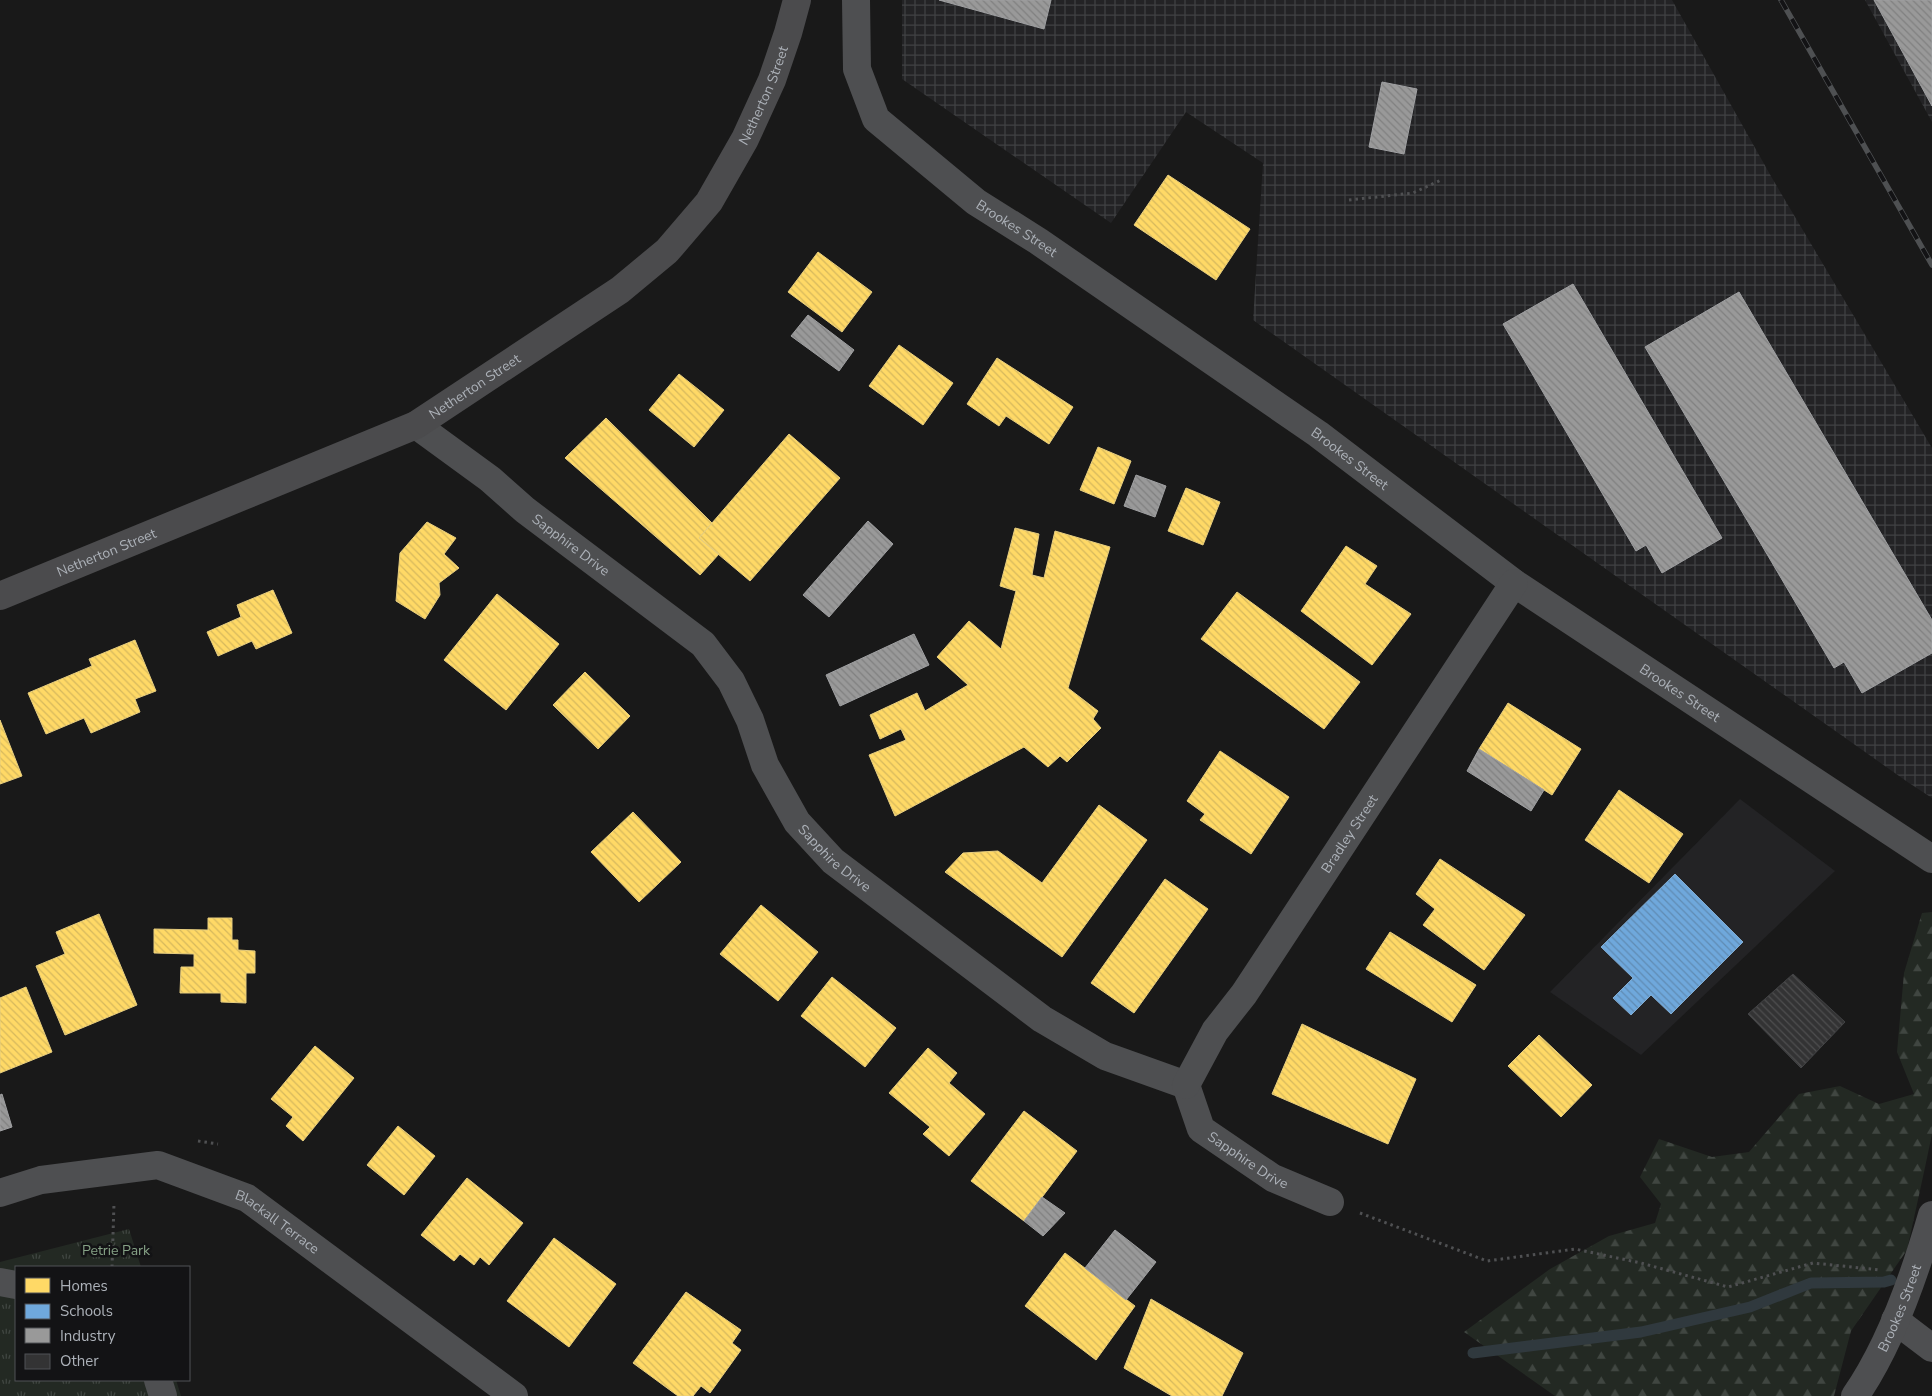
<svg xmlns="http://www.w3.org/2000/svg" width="1932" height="1396" font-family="'Nunito Sans',sans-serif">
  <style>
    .built { fill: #232325 }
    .industrial { fill: url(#industrial-grid) }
    .forest { fill: url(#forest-firs) }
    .park { fill: url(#park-tufts) }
    .homes { fill: url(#homes-back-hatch); stroke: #e6cd7f }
    .schools { fill: url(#schools-back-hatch); stroke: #81abd1 }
    .industry { fill: url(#industry-back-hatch); stroke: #9fa0a2 }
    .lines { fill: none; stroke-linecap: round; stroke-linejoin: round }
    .stream { stroke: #30393e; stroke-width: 11 }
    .building { fill: url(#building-back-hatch); stroke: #424345 }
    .path { stroke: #4f5052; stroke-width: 3; stroke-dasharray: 2.5 4; stroke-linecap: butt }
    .minor { stroke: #4e4f51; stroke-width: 28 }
    .major { stroke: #4b4b4d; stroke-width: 28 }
    .rail-casing { stroke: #4e5052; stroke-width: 5.5 }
    .rail { stroke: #131315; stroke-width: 4; stroke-dasharray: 11; stroke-linecap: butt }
    .labels { text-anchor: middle; stroke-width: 5; stroke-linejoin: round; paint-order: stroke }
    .street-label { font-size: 14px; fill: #acb1b8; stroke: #131315 }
    .park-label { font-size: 14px; fill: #85a185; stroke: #131315 }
  </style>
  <defs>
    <pattern id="industrial-grid" width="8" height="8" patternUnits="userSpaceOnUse" patternTransform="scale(1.25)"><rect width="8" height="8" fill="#232325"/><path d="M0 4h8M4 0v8" fill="none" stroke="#404143"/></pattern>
    <pattern id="forest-firs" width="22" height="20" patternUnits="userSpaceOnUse" patternTransform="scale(1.25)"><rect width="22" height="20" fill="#232923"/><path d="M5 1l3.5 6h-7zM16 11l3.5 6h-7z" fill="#404641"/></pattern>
    <pattern id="park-tufts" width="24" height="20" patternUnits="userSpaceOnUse" patternTransform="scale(1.25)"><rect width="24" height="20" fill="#232923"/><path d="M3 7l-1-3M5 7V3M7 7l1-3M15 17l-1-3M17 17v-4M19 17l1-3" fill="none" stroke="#404641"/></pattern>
    <pattern id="homes-back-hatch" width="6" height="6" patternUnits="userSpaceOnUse" patternTransform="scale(1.25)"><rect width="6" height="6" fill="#ffd966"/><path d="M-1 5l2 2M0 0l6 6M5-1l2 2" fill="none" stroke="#d6b85d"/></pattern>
    <pattern id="schools-back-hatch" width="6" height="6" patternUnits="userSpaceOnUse" patternTransform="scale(1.25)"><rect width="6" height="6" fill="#6fa8dc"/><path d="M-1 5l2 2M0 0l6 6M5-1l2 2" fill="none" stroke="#608bb3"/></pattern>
    <pattern id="industry-back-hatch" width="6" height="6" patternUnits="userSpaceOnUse" patternTransform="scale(1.25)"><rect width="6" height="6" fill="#999"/><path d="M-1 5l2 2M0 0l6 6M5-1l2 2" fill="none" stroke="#808080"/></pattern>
    <pattern id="building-back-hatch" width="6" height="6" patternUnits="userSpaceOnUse" patternTransform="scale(1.25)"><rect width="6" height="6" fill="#333334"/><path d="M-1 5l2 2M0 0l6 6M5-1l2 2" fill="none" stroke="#4e4e4f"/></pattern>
  </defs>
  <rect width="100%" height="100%" fill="#191919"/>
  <path class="built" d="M1740 799 1835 871 1641 1055 1550 992Z"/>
  <path class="industrial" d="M902 0H1672L1772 178 1932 448V798L1909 783 1253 320 1263 163 1186 112 1111 223 902 79Z
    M1865 0H1932V122Z"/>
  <path class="forest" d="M1932 912V1134L1924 1172 1907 1250 1851 1331 1834 1396H1555L1464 1332 1550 1269 1609 1236 1655 1223 1661 1204 1640 1177 1659 1139 1712 1157 1749 1152 1799 1094 1840 1086 1879 1104 1914 1094 1897 1052 1904 973 1922 913Z"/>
  <path class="park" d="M129 1229 141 1267H16V1380H176L181 1396H0V1262Z"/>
  <path class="homes" d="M1168 175 1250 229 1216 280 1134 225Z
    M818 252 872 292 842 332 788 292Z
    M899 345 953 383 923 425 869 386Z
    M997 358 1073 407 1049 444 1006 416 999 426 967 404Z
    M679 374 724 410 694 447 649 410Z
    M606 418 712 523 699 538 719 554 700 575 565 458Z
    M789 434 840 478 750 581 699 538Z
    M1098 447 1131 461 1114 504 1080 490Z
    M1186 488 1220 502 1203 545 1168 531Z
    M427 522 456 538 444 554 459 568 439 583 440 595 425 619 396 601 400 553Z
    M1015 528 1039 534 1032 575 1044 578 1055 531 1110 547 1068 688 1098 711 1093 719 1101 728 1067 762 1060 756 1048 767 1024 747 895 816 869 755 906 740 901 729 880 739 870 715 917 693 925 711 968 685 937 657 969 621 1001 649 1016 591 1000 586Z
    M1346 546 1377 566 1365 584 1411 614 1372 665 1301 611Z
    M273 590 292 633 256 649 252 641 218 656 207 632 241 617 237 605Z
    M1237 592 1360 682 1324 729 1201 639Z
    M497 594 559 644 506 710 444 660Z
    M135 640 156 691 135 699 140 712 91 733 84 718 46 734 28 693 92 666 89 659Z
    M585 672 630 716 598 749 553 705Z
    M1508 703 1581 749 1552 795 1479 749Z
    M0 720 22 776 0 784Z
    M1220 751 1289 797 1251 854 1200 820 1205 814 1187 801Z
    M1619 790 1683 834 1649 883 1585 840Z
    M1099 805 1147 840 1062 957 945 872 963 853 998 851 1042 883Z
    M633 812 681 862 639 902 591 852Z
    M1440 859 1525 915 1484 970 1423 925 1435 909 1416 894Z
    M1165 879 1208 909 1134 1013 1091 983Z
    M761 905 818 952 778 1001 720 954Z
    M99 914 137 1005 65 1035 36 966 65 954 56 932Z
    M208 918H232V940H238V950L255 951V973H246V1003L221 1002V993H180L181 967H194V954L154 953V929L208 930Z
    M1390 932 1476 985 1452 1022 1366 969Z
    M832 977 896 1028 865 1067 801 1016Z
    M26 987 52 1052 0 1073V998Z
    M1302 1024 1416 1079 1388 1144 1272 1094Z
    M1539 1035 1592 1085 1561 1117 1508 1066Z
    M315 1046 354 1078 303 1141 286 1126 293 1117 271 1099Z
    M928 1048 957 1073 949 1083 985 1114 949 1156 923 1134 930 1127 889 1093Z
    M1024 1111 1077 1151 1024 1221 971 1181Z
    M398 1126 435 1156 404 1195 367 1165Z
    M467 1178 523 1223 489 1265 480 1257 474 1265 460 1254 454 1261 421 1235Z
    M554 1238 616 1284 569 1347 507 1301Z
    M1065 1253 1135 1306 1096 1360 1025 1306Z
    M686 1292 741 1330 732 1343 741 1350 710 1393 701 1386 693 1396H678L633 1363Z
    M1151 1299 1243 1353 1222 1396H1172L1124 1368Z"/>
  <path class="schools" d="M1675 874 1743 942 1671 1014 1651 995 1631 1015 1613 998 1633 978 1601 947Z"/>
  <path class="industry" d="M939 0H1051L1044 29Z
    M1874 0H1932V106Z
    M1382 82 1417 89 1404 154 1369 147Z
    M1573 284 1722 538 1662 573 1646 545 1636 551 1503 324Z
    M1739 292 1932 620V653L1862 693 1844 662 1834 668 1645 347Z
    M808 315 854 350 839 371 791 336Z
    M1136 475 1166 486 1155 517 1124 506Z
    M868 521 893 544 829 617 803 595Z
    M914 634 929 665 840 706 826 675Z
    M1479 749 1544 790 1531 811 1467 771Z
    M2 1094 12 1127 0 1131V1095Z
    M1042 1197 1065 1213 1043 1236 1024 1221Z
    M1115 1230 1156 1262 1126 1300 1085 1268Z"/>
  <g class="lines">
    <path class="stream" d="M1473 1353 1641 1332 1750 1307 1811 1283 1884 1282 1891 1280"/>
  </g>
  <path class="building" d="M1793 974 1845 1022 1801 1068 1748 1014Z"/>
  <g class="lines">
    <path class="path" d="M1349 200 1413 193 1441 180
      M198 1141 218 1144
      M1360 1213 1487 1261 1575 1249 1641 1263 1728 1287 1813 1263 1881 1270
      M112 1267 114 1203"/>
    <g class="minor">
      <path id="s1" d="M856 0 857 69 876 119 976 202 1038 241 1318 434 1514 583 1932 859"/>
      <path id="s2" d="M416 425 490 479 525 510 703 644 731 681 750 720 765 765 797 822 833 861 1042 1019 1105 1056 1186 1085 1201 1129 1273 1178 1330 1202"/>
      <path id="s3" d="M1186 1085 1215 1031 1244 994 1514 583"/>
      <path id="s4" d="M0 1193 41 1180 158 1165 247 1198 514 1396"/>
      <path d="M0 1282 16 1285"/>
      <path d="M1895 1320 1932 1348"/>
      <path d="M158 1380 163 1396"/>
      <path id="s5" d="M1855 1396C1890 1346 1915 1274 1932 1215"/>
    </g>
    <path class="major" id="s6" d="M0 596 416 425 620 290 667 251 709 202 745 139 772 80 788 33 797 0"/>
    <defs>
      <path id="rail" d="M1781 0 1932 265"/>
    </defs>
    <use href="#rail" class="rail-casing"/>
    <use href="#rail" class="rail"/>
  </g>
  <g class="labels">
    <g class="street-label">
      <text dy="5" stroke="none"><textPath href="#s6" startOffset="940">Netherton Street</textPath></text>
      <text dy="5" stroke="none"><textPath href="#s1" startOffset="301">Brookes Street</textPath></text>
      <text dy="5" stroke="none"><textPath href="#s6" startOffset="520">Netherton Street</textPath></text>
      <text dy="5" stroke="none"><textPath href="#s1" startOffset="706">Brookes Street</textPath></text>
      <text dy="5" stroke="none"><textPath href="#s2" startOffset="196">Sapphire Drive</textPath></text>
      <text dy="5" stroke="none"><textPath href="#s6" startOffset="115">Netherton Street</textPath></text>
      <text dy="5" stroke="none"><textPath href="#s1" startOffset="1111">Brookes Street</textPath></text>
      <text dy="5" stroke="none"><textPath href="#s3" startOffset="300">Bradley Street</textPath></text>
      <text dy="5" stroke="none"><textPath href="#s2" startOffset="616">Sapphire Drive</textPath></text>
      <text dy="5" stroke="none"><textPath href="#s2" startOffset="1141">Sapphire Drive</textPath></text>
      <text dy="5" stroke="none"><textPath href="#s4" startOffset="294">Blackall Terrace</textPath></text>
      <text dy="5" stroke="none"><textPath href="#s5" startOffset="99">Brookes Street</textPath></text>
    </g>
    <g class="park-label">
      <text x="116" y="1255">Petrie Park</text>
    </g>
  </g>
  <rect x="15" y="1266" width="175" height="115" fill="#131315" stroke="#505256"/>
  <rect x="25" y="1278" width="25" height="15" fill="#ffd966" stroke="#505256"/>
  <text x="60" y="1291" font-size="15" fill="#acb1b8">Homes</text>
  <rect x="25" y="1304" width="25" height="15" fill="#6fa8dc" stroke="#505256"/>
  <text x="60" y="1316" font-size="15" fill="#acb1b8">Schools</text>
  <rect x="25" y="1328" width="25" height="15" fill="#999999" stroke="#505256"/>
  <text x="60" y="1341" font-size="15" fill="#acb1b8">Industry</text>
  <rect x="25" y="1354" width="25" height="15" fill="#333334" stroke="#505256"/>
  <text x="60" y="1366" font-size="15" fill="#acb1b8">Other</text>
</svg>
